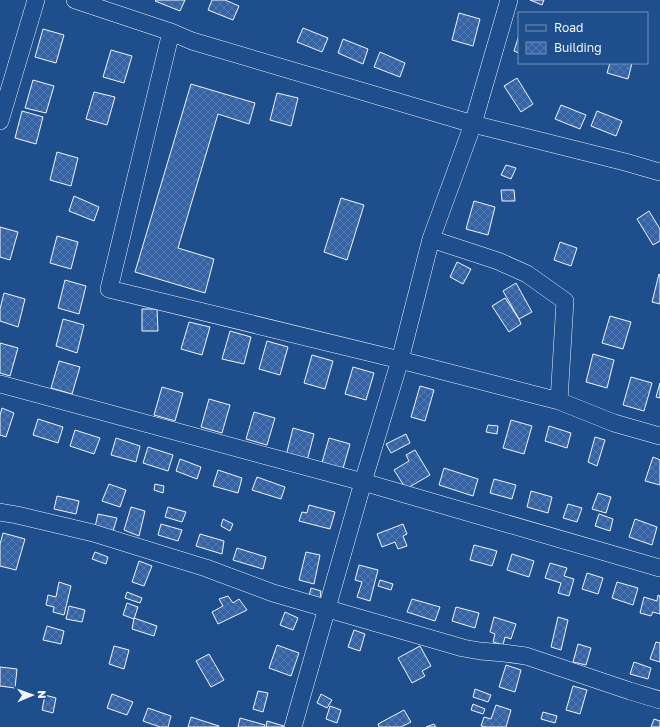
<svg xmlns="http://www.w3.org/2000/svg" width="660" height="727" font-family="'Golos Text',sans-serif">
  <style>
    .building { fill: url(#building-cross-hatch); stroke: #f2f6ff }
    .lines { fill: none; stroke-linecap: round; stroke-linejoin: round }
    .minor-casing { stroke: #f2f6ff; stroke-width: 18 }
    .minor { stroke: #1f4e8c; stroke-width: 17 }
  </style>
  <defs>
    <pattern id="building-cross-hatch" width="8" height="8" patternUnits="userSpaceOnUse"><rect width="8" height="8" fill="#3563a3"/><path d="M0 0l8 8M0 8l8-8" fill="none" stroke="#537ab1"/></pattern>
  </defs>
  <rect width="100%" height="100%" fill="#1f4e8c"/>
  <path class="building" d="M156 0H185L180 11 155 1Z
    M212 0H225L239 6 233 20 208 10Z
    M530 0H544L542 5Z
    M459 13 480 19 473 46 452 40Z
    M303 28 328 38 322 52 297 42Z
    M43 29 64 35 56 63 35 57Z
    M519 35V53L514 51Z
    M343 39 368 49 363 64 338 53Z
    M111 50 132 56 124 83 103 77Z
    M380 52 405 63 400 77 374 67Z
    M610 63H632L628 79 607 73Z
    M517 78 533 104 521 112 504 86Z
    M33 80 54 86 46 113 25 108Z
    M191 84 255 103 249 124 218 114 178 248 214 259 205 293 135 272Z
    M94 92 115 97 107 125 86 119Z
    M277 93 298 98 291 126 270 120Z
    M561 105 586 115 580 129 555 119Z
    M22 111 43 117 36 144 15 138Z
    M597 111 622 121 616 136 591 126Z
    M57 152 78 158 71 186 50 180Z
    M506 165 516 168 511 179 501 175Z
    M501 190H514L515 201H502Z
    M74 196 99 207 94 221 69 211Z
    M341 198 364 205 347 260 324 252Z
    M474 201 495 207 488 235 466 229Z
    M649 211 660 229V241L653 245 637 219Z
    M0 227 18 232 10 260 0 257Z
    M57 236 78 242 71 269 50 263Z
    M560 242 577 248 571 266 554 260Z
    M457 262 471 269 463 284 450 277Z
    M659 274 660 275V304L652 302Z
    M65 280 86 286 79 314 58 308Z
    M516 283 532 312 519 319 503 291Z
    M4 293 25 299 18 327 0 321V309Z
    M505 298 519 319 521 324 509 332 492 306Z
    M142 309H157L158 331H142Z
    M610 316 631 322 623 349 602 343Z
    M63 319 84 325 77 353 56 346Z
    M189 322 210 327 202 355 181 349Z
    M230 331 251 337 244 364 222 359Z
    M267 341 288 347 280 375 259 369Z
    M0 343 18 348 10 376 0 373Z
    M593 354 614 360 607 388 586 382Z
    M312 355 333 361 325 389 304 383Z
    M59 361 80 367 72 394 51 388Z
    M353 367 374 373 366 400 345 394Z
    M631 377 652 383 644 411 623 405Z
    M660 383V398L656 397Z
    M420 386 434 390 425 421 411 417Z
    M162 387 183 393 175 421 154 415Z
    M209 399 230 405 222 433 201 427Z
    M2 408 14 413 6 437 0 435V415Z
    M254 412 275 418 267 445 246 439Z
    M38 419 63 427 58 443 33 435Z
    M511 420 532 426 524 454 503 448Z
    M488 425 498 426 497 434 486 432Z
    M549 426 571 433 567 448 545 441Z
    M293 428 314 434 307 461 286 456Z
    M75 430 100 438 94 454 70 446Z
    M406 434 410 443 391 453 386 444Z
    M595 437 605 440 597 466 588 462Z
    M116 438 140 446 136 462 111 455Z
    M329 438 350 444 342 472 321 466Z
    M148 447 173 455 168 471 143 463Z
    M415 450 430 475 406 489 394 470 409 461 406 455Z
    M653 457 660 460V485L645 481Z
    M180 459 201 467 197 479 176 471Z
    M444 468 478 479 473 496 439 485Z
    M218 470 242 478 238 493 213 486Z
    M257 477 285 487 281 499 252 490Z
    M494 479 516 485 512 499 490 493Z
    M109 484 126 490 120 507 102 501Z
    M155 484 164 486 163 493 154 490Z
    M531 491 552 497 548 513 527 507Z
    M598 493 611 497 606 513 592 509Z
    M57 496 79 501 76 514 54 509Z
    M568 504 582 508 577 522 563 518Z
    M309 505 335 512 330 529 299 521 302 512 307 513Z
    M131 507 145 511 139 536 124 530Z
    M168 507 186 512 182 522 165 517Z
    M98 514 117 518 113 531 95 527Z
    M599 514 613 519 610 531 595 526Z
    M223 519 233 524 230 531 221 526Z
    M635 519 657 527 652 545 629 537Z
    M161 524 182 530 178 541 158 535Z
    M403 524 407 534 403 536 407 546 398 549 395 542 382 547 377 534Z
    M3 533 25 539 16 570 0 566V544Z
    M200 534 224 541 222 554 196 546Z
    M474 545 497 551 492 566 470 560Z
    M237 548 266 557 263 569 233 560Z
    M95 552 108 557 106 564 92 559Z
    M306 552 320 555 314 584 299 580Z
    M512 554 534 561 529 577 507 570Z
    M139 561 152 566 144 586 132 582Z
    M550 563 567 568 564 576 574 579 569 596 558 593 561 583 545 578Z
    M359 565 378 570 370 601 357 597 362 582 355 580Z
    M587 573 603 578 598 594 582 589Z
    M380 580 393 584 391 590 378 586Z
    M59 582 71 586 64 615 53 612 54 607 46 605 48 595 56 597Z
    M617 582 638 588 633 605 612 598Z
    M311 588 321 591 320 598 309 596Z
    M127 592 142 598 140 603 125 598Z
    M658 595 660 596V614L653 612 651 616 640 613 644 597 657 601Z
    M228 596 233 603 239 599 247 610 218 624 212 612 223 606 219 599Z
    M412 599 440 607 435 621 407 612Z
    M127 603 138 607 134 619 123 615Z
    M69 606 85 610 82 622 66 619Z
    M456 607 479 613 475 628 452 621Z
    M285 612 298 618 293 630 280 625Z
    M494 617 516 624 511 639 505 637 503 645 493 642 495 634 490 632Z
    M558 617 568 620 561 650 551 647Z
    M134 618 157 626 154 636 132 629Z
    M47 626 64 631 61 644 43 640Z
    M354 630 365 634 360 651 348 647Z
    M656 642 660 643V662L650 659Z
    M578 644 591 648 586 665 573 662Z
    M277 645 299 653 291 676 269 668Z
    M114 646 129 650 124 669 109 664Z
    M420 646 431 666 422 671 425 676 412 683 398 658Z
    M209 654 224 680 211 687 196 661Z
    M634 662 651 668 648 679 630 674Z
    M506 665 521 670 515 692 499 687Z
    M0 667 17 669 15 688 0 686Z
    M573 686 587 690 580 714 566 710Z
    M475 689 491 695 488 702 473 697Z
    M258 691 268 693 263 712 253 709Z
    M112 694 133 702 127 715 107 708Z
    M321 694 332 700 327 708 317 703Z
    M45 695 56 698 53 713 42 710Z
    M473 704 485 709 483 714 471 710Z
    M496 705 511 710 506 727H485L481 726 484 717 491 719Z
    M330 706 341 710 337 723 326 719Z
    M148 708 171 716 168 727H160L143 721Z
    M404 710 411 722 401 727H379L378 724Z
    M543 712 557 716 555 723 541 719Z
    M191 717 219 726V727H188Z
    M240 718 265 725 264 727H238Z
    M654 719 660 721V727H651Z
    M267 721 284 726 283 727H266Z
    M434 724 436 727H426Z"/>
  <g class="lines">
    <defs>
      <path id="minor" d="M75 0 171 32 192 41 473 124 625 162 660 172
        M171 32 109 289 400 360 559 401 614 423 660 436
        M0 121 36 0
        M431 239 498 261 527 274 565 301 559 401
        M0 384 363 482 660 568
        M0 512 17 515 93 533 206 568 273 593 463 648 480 651 504 653 526 656 630 691 660 700
        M293 727 363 482 400 360 431 239 473 124 509 0"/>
    </defs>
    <use href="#minor" class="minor-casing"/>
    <use href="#minor" class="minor"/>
  </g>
  <rect x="518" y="12" width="130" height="52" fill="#1f4e8c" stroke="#7391ba"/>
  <rect x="526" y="25" width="20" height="6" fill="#1f4e8c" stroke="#7391ba"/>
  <text x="554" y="32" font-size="12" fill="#f2f6ff">Road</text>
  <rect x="526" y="42" width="20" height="12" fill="url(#building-cross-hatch)" stroke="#7391ba"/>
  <text x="554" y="52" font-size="12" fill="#f2f6ff">Building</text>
  <g transform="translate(32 695) rotate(88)" stroke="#1f4e8c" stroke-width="3" paint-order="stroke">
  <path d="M0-3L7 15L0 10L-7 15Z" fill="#f2f6ff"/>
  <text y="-6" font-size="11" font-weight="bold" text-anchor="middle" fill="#f2f6ff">N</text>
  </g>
</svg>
